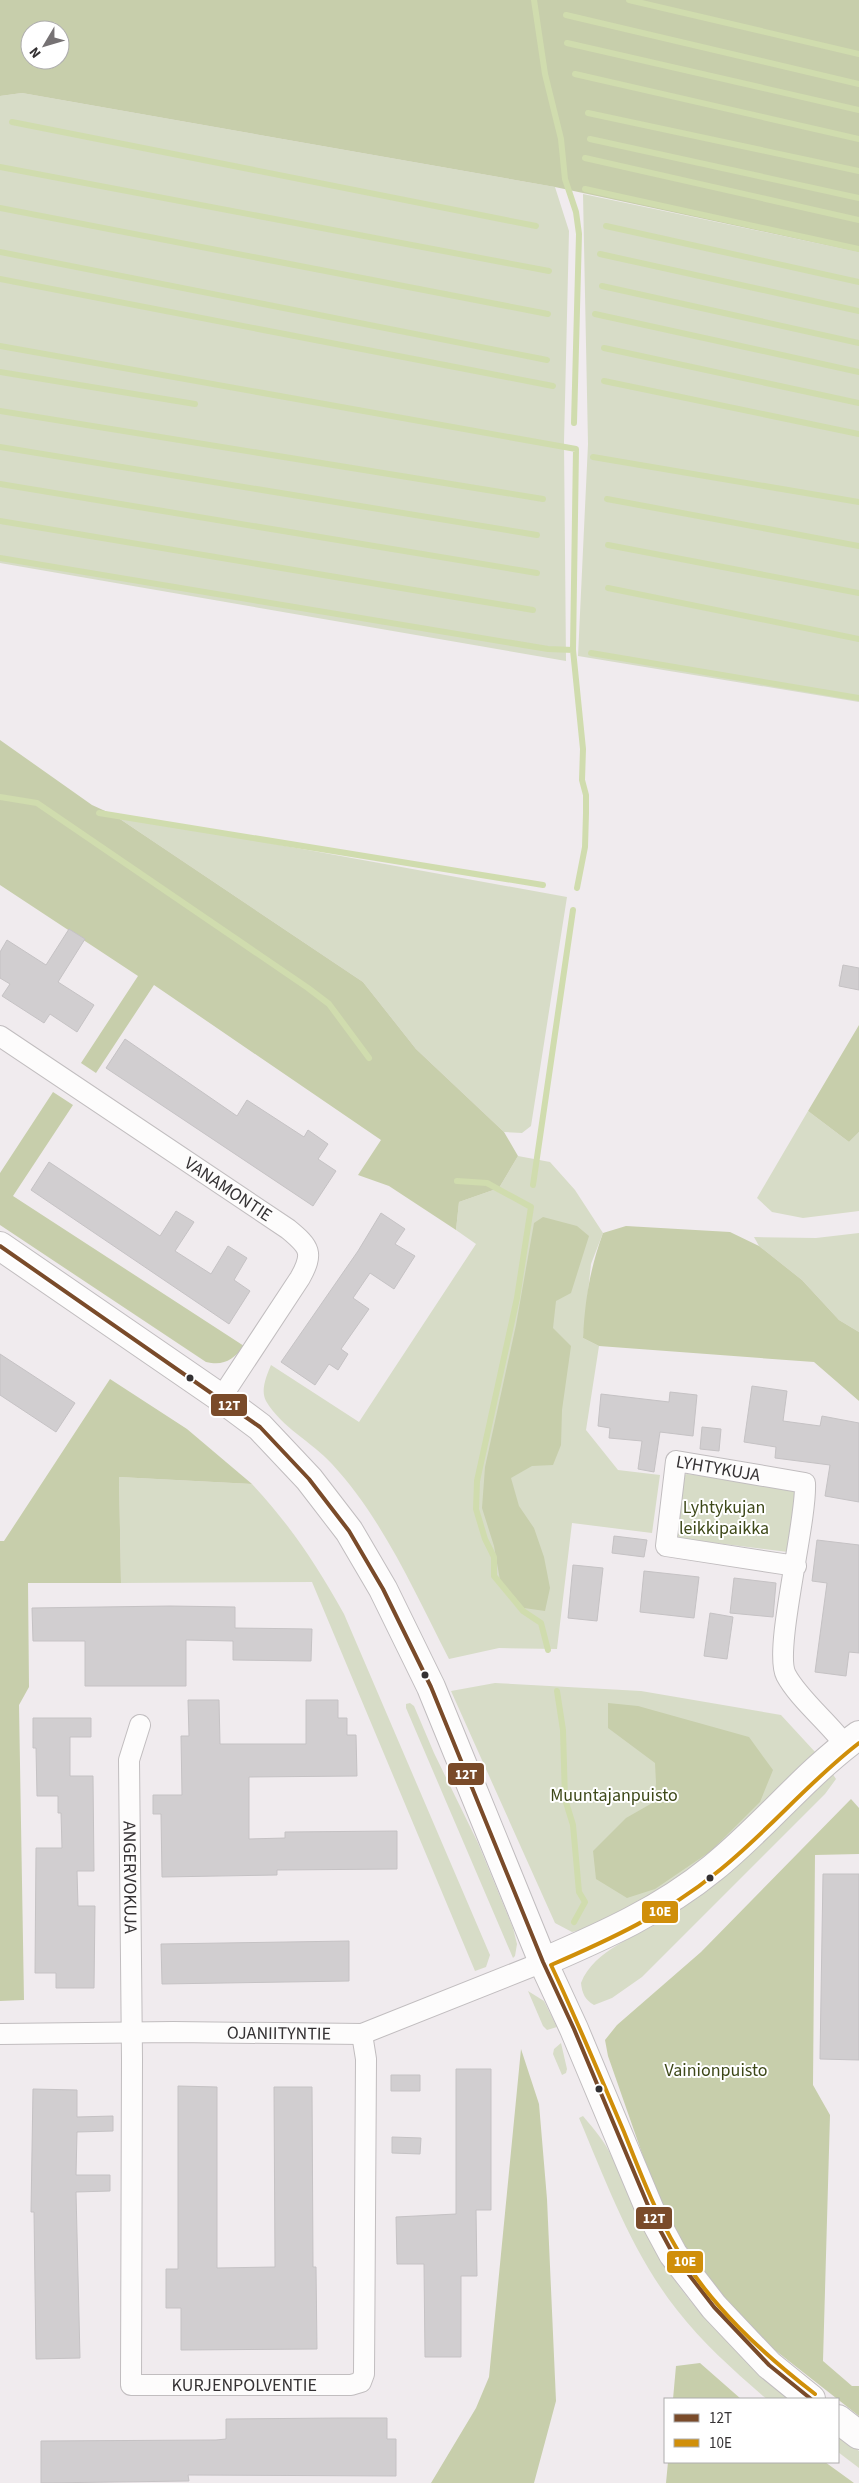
<svg xmlns="http://www.w3.org/2000/svg" width="859" height="2483" font-family="'Source Sans 3',sans-serif">
  <style>
    .green { fill: #d7dcc7 }
    .forest { fill: #c7ceab; fill-rule: evenodd }
    .lines { fill: none; stroke-linecap: round; stroke-linejoin: round }
    .stream { stroke: #d0dcae; stroke-width: 6 }
    .building { fill: #d1ced0; stroke: #c5c2c4 }
    .street-casing { stroke: #c1bdbf; stroke-width: 22 }
    .secondary-casing { stroke: #c1bdbf; stroke-width: 30 }
    .street { stroke: #fdfcfc; stroke-width: 20 }
    .secondary { stroke: #fdfcfc; stroke-width: 28 }
    .bus-1-casing { stroke: #fff; stroke-width: 8 }
    .bus-2-casing { stroke: #fff; stroke-width: 8 }
    .bus-1 { stroke: #7a4b2a; stroke-width: 4 }
    .bus-2 { stroke: #d08f0a; stroke-width: 4 }
    .bus-dot { fill: #343133; stroke: #fff; stroke-width: 2 }
    .labels { text-anchor: middle; stroke-width: 4; stroke-linejoin: round; paint-order: stroke }
    .street-label { font-size: 18px; fill: #343133; stroke: #fff }
    .park-label { font-size: 18px; fill: #3d4818; stroke: #fff }
    .line-badge { stroke: #fff; stroke-width: 2 }
    .badge-label { font-size: 14px; text-anchor: middle; font-weight: bold; fill: #fff }
  </style>
  <rect width="100%" height="100%" fill="#f0ebee"/>
  <path class="green" d="M22 93 555 187 569 231 564 442 566 661 0 563V96Z
    M583 194 859 252V702L578 656 588 444Z
    M114 815 567 897 531 1126 522 1133 504 1132 416 1049 363 982Z
    M808 1111 849 1142 859 1132V1211L803 1218 772 1212 757 1198Z
    M518 1156 550 1162 575 1190 603 1233 591 1264 583 1338 599 1346 586 1430 618 1470 660 1475 652 1533 572 1523 557 1649 499 1648 449 1659C415 1593 383 1519 332 1464 311 1441 282 1428 266 1401 260 1390 267 1375 271 1365L359 1422 476 1244 456 1230 459 1202 499 1188Z
    M859 1233V1332L839 1320 802 1280 759 1246 754 1237 816 1238Z
    M687 1474 788 1487 796 1490 788 1552 676 1538 684 1475Z
    M119 1477 252 1484C291 1526 316 1564 344 1614L490 1955 486 1967 475 1971 312 1582 121 1583Z
    M495 1683 641 1691 781 1715 816 1753 719 1849 671 1884 594 1927 572 1932 555 1923 451 1691Z
    M410 1703 414 1706 434 1753 478 1843 513 1928 517 1944 515 1956 513 1958 406 1708V1704Z
    M832 1773 836 1779 825 1794 642 1977 612 1998 594 2005C585 2000 582 1993 581 1983 594 1949 639 1936 667 1918 712 1890 748 1854 786 1818 801 1803 815 1786 832 1773Z
    M528 1991 544 2001 557 2027 547 2030 543 2026Z
    M561 2043 567 2069 566 2073 562 2075 553 2054 554 2049Z
    M583 2116C594 2129 605 2142 612 2157 624 2182 633 2208 646 2233 680 2300 734 2353 792 2399H767L763 2396C732 2369 702 2342 677 2310 632 2253 607 2184 579 2118Z
    M838 2434 859 2451V2468L838 2452Z"/>
  <path class="forest" d="M0 0H859V252L555 187 22 93 0 96ZM30 30H60V60H30Z
    M0 740 92 805 114 815 363 982 416 1049 504 1132 518 1156 499 1188 459 1202 456 1230 389 1186 358 1175 381 1140 154 985 96 1073 81 1063 138 976 0 885Z
    M859 1025V1132L849 1142 808 1111Z
    M53 1092 73 1105 13 1196 244 1346C233 1360 224 1366 206 1362L0 1225V1173Z
    M543 1217 577 1226 589 1236 571 1293 556 1301 553 1328 571 1346 562 1410 561 1445 553 1465 532 1466 511 1478 519 1506 534 1528 544 1557 550 1588 545 1611 524 1608 500 1580 494 1546 482 1508 485 1467 516 1325 534 1223Z
    M626 1226 730 1232 759 1246 802 1280 839 1320 859 1332V1401L814 1362 599 1346 583 1338C585 1299 590 1269 603 1233Z
    M110 1379 187 1429 252 1484 119 1477 121 1583H28L29 1687 19 1705 24 2000 0 2001V1541H4Z
    M608 1703 638 1706 749 1737 773 1770 760 1802 711 1851 655 1889 627 1898 596 1879 593 1851 626 1818 654 1802 656 1783 655 1763 608 1728Z
    M851 1799 859 1808V1854L815 1855 813 2085 830 2115 823 2361 852 2386H859V2416L753 2333 737 2316 682 2244 672 2226 651 2179 608 2056 605 2040 617 2025 701 1952Z
    M521 2049 539 2104 547 2199 556 2401 534 2483H431L476 2408 489 2377Z
    M700 2363 741 2399H673L676 2366Z
    M668 2462H825L854 2483H666Z"/>
  <g class="lines">
    <path class="stream" d="M534 0 545 74 561 139 565 179 576 212 579 234 574 423
      M629 0 859 54
      M566 15 859 84
      M567 43 859 110
      M575 74 859 139
      M588 113 859 171
      M12 122 536 226
      M590 139 859 198
      M585 158 859 220
      M0 167 549 271
      M585 189 859 249
      M0 208 548 314
      M606 226 859 282
      M0 252 547 360
      M600 254 859 311
      M0 279 553 386
      M602 286 859 343
      M595 314 859 372
      M0 346 576 449 573 650 583 749 582 780 586 795V813L585 847 577 888
      M604 348 859 403
      M0 372 195 404
      M604 381 859 434
      M0 411 543 499
      M0 447 537 535
      M593 457 859 502
      M0 484 537 573
      M607 499 859 546
      M0 521 533 610
      M608 545 859 593
      M0 558 548 649 573 650
      M608 588 859 639
      M591 653 859 698
      M0 797 37 803 308 988 329 1004 369 1058
      M99 813 543 885
      M457 1181 487 1183 531 1207 517 1298 477 1481 476 1509 485 1539 494 1557V1576L523 1611 541 1623 548 1650
      M533 1185 573 910
      M557 1691 563 1730 565 1799 573 1825 579 1892 585 1902 574 1922"/>
  </g>
  <path class="building" d="M69 929 85 939 58 982 94 1005 77 1032 50 1014 44 1023 2 996 10 984 0 978V952L7 940 46 965Z
    M843 965 859 968V990L839 986Z
    M125 1039 237 1116 247 1100 304 1137 308 1130 328 1144 318 1159 336 1171 313 1206 106 1068Z
    M49 1162 160 1236 176 1211 194 1222 175 1251 211 1274 228 1246 247 1258 234 1280 250 1291 229 1324 31 1190Z
    M381 1213 405 1229 395 1244 415 1256 394 1289 370 1273 353 1298 369 1309 341 1349 348 1354 338 1370 329 1364 315 1385 281 1362 358 1251Z
    M0 1354 75 1403 56 1432 0 1395Z
    M752 1386 787 1391 783 1421 820 1426 822 1416 859 1423V1502L825 1496 830 1465 775 1458 776 1447 744 1442Z
    M670 1392 697 1395 693 1436 660 1432 654 1472 638 1469 642 1441 609 1438 610 1428 598 1426 601 1394 669 1402Z
    M702 1427 721 1429 719 1451 700 1449Z
    M614 1536 647 1540 644 1557 612 1553Z
    M817 1540 859 1545V1653L849 1652 846 1676 815 1672 827 1583 812 1581Z
    M573 1565 603 1568 597 1621 568 1618Z
    M644 1571 699 1577 694 1618 640 1612Z
    M734 1578 776 1583 773 1617 730 1613Z
    M170 1606 235 1607V1628L312 1629 311 1661 233 1660V1641L186 1640V1686H85V1641H33L32 1608Z
    M710 1613 733 1617 727 1659 704 1656Z
    M188 1700H219L220 1744H306V1700H338V1718H347V1735H356L357 1776 249 1777V1839L285 1838V1832L397 1831V1869L277 1870V1875L162 1877 161 1814H153V1795H182L181 1736H189Z
    M33 1718H91V1737H70V1776H93L94 1871H77L78 1906H95L94 1988H56V1973H35L36 1848H62L61 1813H58V1796H37L36 1748H33Z
    M823 1874H859V2060L820 2059Z
    M349 1941V1981L162 1984 161 1944Z
    M456 2069H491V2210H476L477 2276H461V2357H425L424 2264H397L396 2217 456 2214Z
    M391 2075H420V2091H391Z
    M178 2086 217 2087V2268L275 2267 274 2087H312L313 2267H316L317 2349 181 2350V2308H166V2269H178Z
    M33 2089 77 2090V2117L113 2116V2131L77 2132 76 2175H110V2191L76 2192 80 2358 36 2359 34 2212H31Z
    M392 2137 421 2138 420 2154 392 2153Z
    M341 2418H387V2439H396V2476L188 2475 189 2481 41 2483V2441L216 2440 226 2439V2419Z"/>
  <g class="lines">
    <defs>
      <g id="street">
        <path id="s1" d="M0 1036 288 1229C310 1247 314 1253 300 1278L221 1398"/>
        <path id="s2" d="M796 1566 666 1546 676 1461 805 1483C807 1522 773 1651 786 1675 798 1698 829 1723 845 1745"/>
        <path id="s3" d="M140 1725 129 1760 132 2059 131 2385H351L361 2382 364 2374 366 2059 362 2034"/>
        <path id="s4" d="M0 2034 173 2032 362 2034 543 1962"/>
      </g>
      <path id="secondary" d="M0 1246 221 1398 260 1427 309 1479 349 1531 383 1589 431 1687 543 1962 574 2029 652 2215 673 2254 714 2307 769 2365 811 2399
        M543 1962C603 1936 662 1910 713 1868 764 1827 805 1774 859 1735
        M838 2419 859 2435"/>
    </defs>
    <use href="#street" class="street-casing"/>
    <use href="#secondary" class="secondary-casing"/>
    <use href="#street" class="street"/>
    <use href="#secondary" class="secondary"/>
    <defs>
      <path id="bus-1" d="M0 1246 260 1427 309 1479 349 1531 383 1589 431 1687 543 1962 574 2029 652 2215 673 2254 714 2307 769 2365 811 2399"/>
      <path id="bus-2" d="M815 2394C762 2353 712 2307 677 2249 655 2212 640 2172 624 2132 600 2076 577 2020 551 1965 609 1940 667 1913 716 1873 767 1833 808 1782 859 1743"/>
    </defs>
    <use href="#bus-1" class="bus-1-casing"/>
    <use href="#bus-2" class="bus-2-casing"/>
    <use href="#bus-1" class="bus-1"/>
    <use href="#bus-2" class="bus-2"/>
  </g>
  <g class="bus-dot">
    <circle cx="190" cy="1378" r="4.5"/>
    <circle cx="425" cy="1675" r="4.5"/>
    <circle cx="710" cy="1878" r="4.5"/>
    <circle cx="599" cy="2089" r="4.5"/>
  </g>
  <g class="labels">
    <g class="street-label">
      <text dy="6" stroke="none"><textPath href="#s1" startOffset="275">VANAMONTIE</textPath></text>
      <text dy="6" stroke="none"><textPath href="#s2" startOffset="260">LYHTYKUJA</textPath></text>
      <text dy="6" stroke="none"><textPath href="#s3" startOffset="154">ANGERVOKUJA</textPath></text>
      <text dy="6" stroke="none"><textPath href="#s4" startOffset="279">OJANIITYNTIE</textPath></text>
      <text dy="6" stroke="none"><textPath href="#s3" startOffset="775">KURJENPOLVENTIE</textPath></text>
    </g>
    <g class="park-label">
      <text x="724" y="1513">Lyhtykujan<tspan x="724" dy="21">leikkipaikka</tspan></text>
      <text x="614" y="1801">Muuntajanpuisto</text>
      <text x="716" y="2076">Vainionpuisto</text>
    </g>
  </g>
  <g class="line-badge">
    <rect x="210" y="1393" width="38" height="24" rx="5" fill="#7a4b2a"/>
    <rect x="447" y="1762" width="38" height="24" rx="5" fill="#7a4b2a"/>
    <rect x="641" y="1900" width="38" height="24" rx="5" fill="#d08f0a"/>
    <rect x="635" y="2206" width="38" height="24" rx="5" fill="#7a4b2a"/>
    <rect x="666" y="2250" width="38" height="24" rx="5" fill="#d08f0a"/>
  </g>
  <g class="badge-label">
    <text x="229" y="1410">12T</text>
    <text x="466" y="1779">12T</text>
    <text x="660" y="1916">10E</text>
    <text x="654" y="2223">12T</text>
    <text x="685" y="2266">10E</text>
  </g>
  <rect x="664" y="2398" width="175" height="65" fill="#ffffff" stroke="#aeadad"/>
  <rect x="674" y="2414" width="25" height="8" fill="#7a4b2a" stroke="#aeadad"/>
  <text x="709" y="2423" font-size="15" fill="#343133">12T</text>
  <rect x="674" y="2439" width="25" height="8" fill="#d08f0a" stroke="#aeadad"/>
  <text x="709" y="2448" font-size="15" fill="#343133">10E</text>
  <g transform="translate(45 45) rotate(232)"><circle r="24" fill="#ffffff" stroke="#aeadad"/>
  <path d="M0-4L9 19L0 12L-9 19Z" fill="#767274"/>
  <text y="-8" font-size="14" font-weight="bold" text-anchor="middle" fill="#343133">N</text>
  </g>
</svg>
